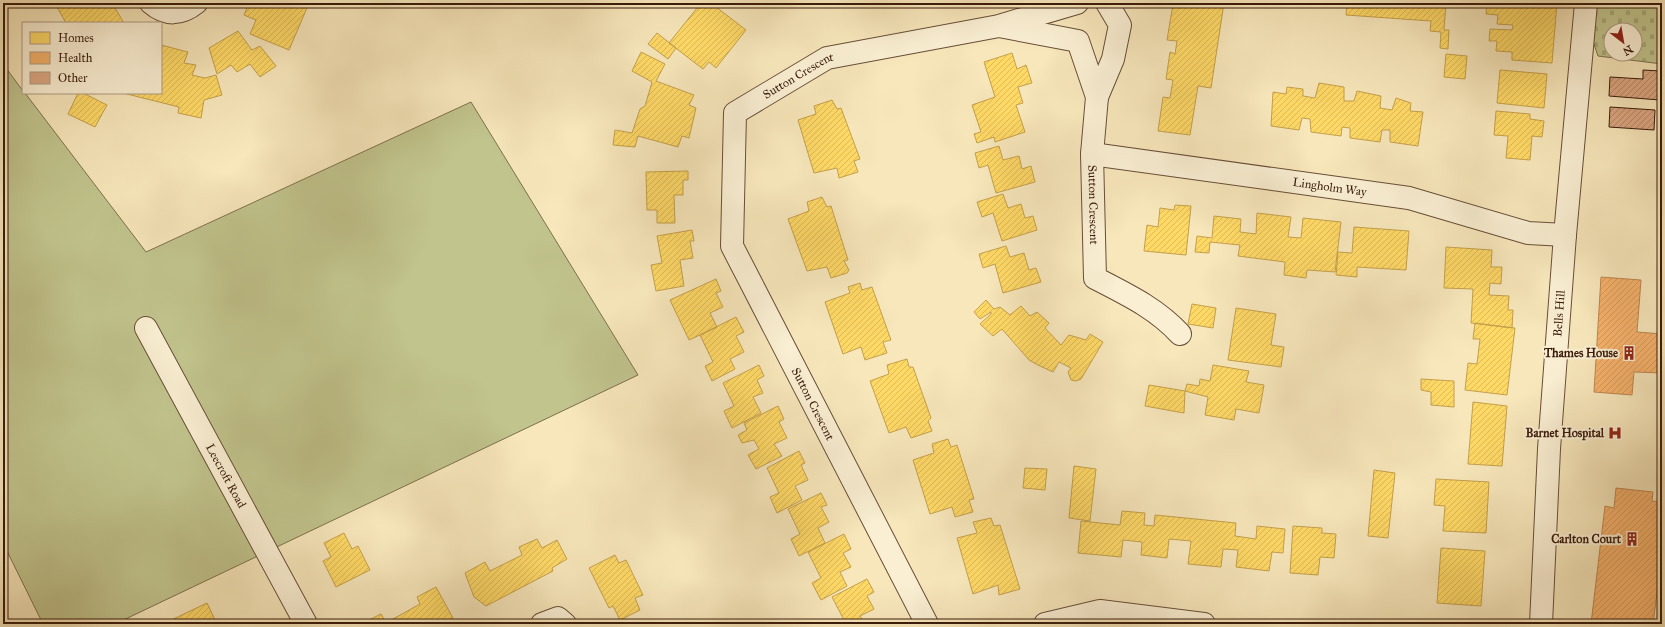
<svg xmlns="http://www.w3.org/2000/svg" width="1665" height="627" font-family="'IM FELL Great Primer',serif">
  <style>
    .grass { fill: #c1c48d; stroke: #7d704c }
    .cemetery { fill: url(#cemetery-stones); stroke: #7d704c; fill-rule: evenodd }
    .homes { fill: url(#homes-hatch); stroke: #c4a04b }
    .health { fill: url(#health-hatch); stroke: #bd854e }
    .building { fill: url(#building-hatch); stroke: #391b0b }
    .lines { fill: none; stroke-linecap: round; stroke-linejoin: round }
    .street-casing { stroke: #684e37; stroke-width: 24 }
    .street { stroke: #faefd3; stroke-width: 22 }
    .labels { text-anchor: middle; stroke-width: 4; stroke-linejoin: round; paint-order: stroke }
    .street-label { font-size: 12px; fill: #391b0b; stroke: #faefd3 }
    .poi-label { font-size: 12px; font-weight: bold; fill: #391b0b; stroke: #faefd3; text-anchor: end }
  </style>
  <defs>
    <pattern id="cemetery-stones" width="16" height="16" patternUnits="userSpaceOnUse"><rect width="16" height="16" fill="#c1c48d"/><path d="M2 7V4a2 2 0 0 1 4 0v3zM10 15v-3a2 2 0 0 1 4 0v3z" fill="#a7a878"/></pattern>
    <pattern id="homes-hatch" width="6" height="6" patternUnits="userSpaceOnUse"><rect width="6" height="6" fill="#ffd966"/><path d="M-1 1l2-2M0 6l6-6M5 7l2-2" fill="none" stroke="#dbba57"/></pattern>
    <pattern id="health-hatch" width="6" height="6" patternUnits="userSpaceOnUse"><rect width="6" height="6" fill="#f6b26b"/><path d="M-1 1l2-2M0 6l6-6M5 7l2-2" fill="none" stroke="#d4985b"/></pattern>
    <pattern id="building-hatch" width="6" height="6" patternUnits="userSpaceOnUse"><rect width="6" height="6" fill="#dba783"/><path d="M-1 1l2-2M0 6l6-6M5 7l2-2" fill="none" stroke="#b38769"/></pattern>
  </defs>
  <rect width="100%" height="100%" fill="#f7e7bb"/>
  <filter id="stains"><feTurbulence type="fractalNoise" baseFrequency=".005" numOctaves="4"/><feColorMatrix values="0 0 0 0 .2 0 0 0 0 .09 0 0 0 0 .02 0 0 0 .5 -.17"/></filter>
  <radialGradient id="worn" r=".72"><stop offset=".6" stop-color="#630" stop-opacity="0"/><stop offset="1" stop-color="#630" stop-opacity=".3"/></radialGradient>
  <path class="grass" d="M3 64 23 91V93H25L146 252 471 102 638 375 115 624H43L3 543Z"/>
  <path class="cemetery" d="M1580 3H1662V64L1598 56ZM1611 30H1635V54H1611Z"/>
  <path class="homes" d="M64 3H99V4L112 3 124 23H66L57 7Z
    M249 3H309L289 50 250 34 256 20 244 15Z
    M701 3H711L746 30 716 68 709 62 703 69 669 43Z
    M1168 3H1224L1211 88 1198 86 1190 135 1158 131 1163 97 1170 98 1173 80 1166 79 1170 52 1175 54 1177 41 1167 40 1173 4Z
    M1347 3H1446L1444 30H1449L1448 49 1440 48 1441 32 1430 31 1431 21 1346 15Z
    M1487 3H1557L1552 63 1512 60V52L1496 51 1497 41H1489L1490 29 1512 30 1513 25 1497 24 1498 15 1486 14Z
    M238 31 252 50 260 46 276 66 260 77 250 64 237 72 231 65 217 74 209 48Z
    M657 33 676 48 668 59 648 44Z
    M161 45 188 52 184 63 196 65 192 75 205 78 216 75 222 95 204 100 201 118 178 113 179 107 123 93H161Z
    M641 52 665 64 656 81 694 95 689 105 696 108 689 138 682 136 678 147 638 136 635 147 613 145 615 130 632 133 640 109 645 106 652 82 632 71Z
    M1012 53 1017 69 1026 65 1032 83 1018 87 1023 103 1016 105 1025 132 995 142 994 137 977 143 974 134 981 132 972 105 995 97 984 62Z
    M1446 54 1467 56 1465 79 1444 77Z
    M1500 70 1547 74 1544 108 1497 103Z
    M1319 83 1344 87V101H1354L1357 91 1381 96 1380 108 1392 110 1396 98 1411 103 1410 111 1423 112 1418 146 1390 142V130H1382L1380 142 1350 138V128L1342 127 1341 136 1311 132 1310 119 1302 118 1299 130 1271 126 1273 92 1286 94 1287 87 1303 89V96L1315 98Z
    M78 93H83L107 105 95 127 68 114Z
    M832 100 837 109 841 108 860 159 854 161 858 172 839 178 837 168 814 173 798 120 816 114 814 106Z
    M1496 111 1530 114V119L1544 121 1542 137 1532 136 1530 160 1506 158 1508 136 1494 135Z
    M999 146 1003 160 1019 156 1022 169 1031 166 1035 182 996 193 988 165 979 168 975 153Z
    M688 171V180H683V195H674L675 223H657V210H647L646 172Z
    M1003 194 1008 208 1021 204 1025 218 1033 216 1037 230 1002 241 993 213 982 217 977 202Z
    M822 197 827 207 831 206 848 260 844 261 849 270 847 273 831 278 827 267 807 271 788 219 809 211 807 202Z
    M1175 205 1191 206 1186 255 1144 251 1147 225 1158 227 1160 208 1174 210Z
    M1257 213 1291 217 1288 237 1301 238 1303 218 1341 222 1335 272 1307 270 1306 278 1284 275 1285 262 1238 256 1240 245 1210 242 1209 253 1195 252 1197 236 1212 238 1214 216 1241 219 1240 232 1256 234Z
    M1354 227 1409 231 1406 270 1357 267V277L1336 275 1338 252 1352 253Z
    M692 230 694 241H690L693 258 680 260 684 286 656 291 651 265 662 263 657 236Z
    M1006 246 1010 257 1024 253 1029 270 1036 268 1041 282 1003 293 995 264 983 268 979 254Z
    M1446 247 1492 250 1491 267H1502L1501 284 1490 283 1489 295 1509 296 1508 310H1513L1512 328 1471 323 1473 289 1444 288Z
    M716 279 721 291 716 293 723 307 710 313 717 327 689 340 670 300Z
    M860 283 862 290 872 287 891 340 883 342 887 353 865 360 861 347 843 354 825 302 850 293 848 287Z
    M986 300 994 309 1000 307 1010 315 1021 306 1030 316 1037 312 1049 323 1045 328 1061 345 1069 335 1086 340 1090 334 1103 342 1081 379 1076 381 1071 380 1068 372 1071 368 1059 362 1053 372 1038 365 1029 360 1002 329 993 336 980 324 991 314V312L980 319 974 312Z
    M1192 304 1216 308 1213 328 1188 324Z
    M1236 308 1276 314 1271 345 1284 347 1281 367 1228 360Z
    M736 317 744 332 736 336 744 352 730 359 735 369 712 381 705 366 713 362 700 335Z
    M1475 323 1515 328 1507 395 1465 390 1468 363 1477 364 1480 339H1473Z
    M907 359 909 367H913L931 418 928 421 932 431 911 438 906 427 889 433 870 381 889 374 887 365Z
    M759 365 764 376 757 380 763 393 753 397 761 413 732 428 724 411 734 406 723 383Z
    M1213 365 1249 371 1246 382 1264 385 1259 413 1236 409 1234 420 1205 415 1208 397 1185 391 1187 384 1199 386 1200 379 1210 381Z
    M1421 379 1454 381V407L1431 405V392L1421 390Z
    M1149 385 1185 391 1184 413 1145 406Z
    M1473 402 1507 406 1502 466 1468 464Z
    M778 406 784 419 779 422 787 438 774 444 782 456 756 469 748 455 759 449 754 440 742 443 738 435 747 430 744 423Z
    M948 439 951 447 957 445 974 499 969 500 973 512 955 517 952 507 930 514 913 460 934 453 932 444Z
    M799 451 805 463 801 465 808 480 795 486 802 500 777 513 770 497 779 493 767 468Z
    M1074 466 1096 469 1090 521 1069 518Z
    M1025 468 1047 469 1045 490 1023 488Z
    M1374 470 1395 473 1388 538 1368 536Z
    M1436 479 1489 482 1486 533 1443 531 1445 506 1434 505Z
    M821 493 827 505 821 507 829 522 818 528 825 543 799 556 791 539 800 534 788 509Z
    M1122 511 1145 513 1144 525 1154 526 1155 515 1236 523 1235 536 1256 539 1257 526 1285 529 1283 553 1272 552 1269 571 1236 567 1238 550 1223 549 1221 567 1188 564 1191 541 1169 539 1167 558 1141 555 1142 542 1123 540 1121 557 1078 553 1081 521 1120 525Z
    M991 518 994 526 1000 525 1020 589 999 595 998 585 973 594 957 538 977 533 973 522Z
    M1293 526 1322 528V533L1336 534 1334 558 1320 557 1318 575 1290 573Z
    M344 533 352 549 358 546 370 570 336 587 323 561 331 557 324 543Z
    M844 534 851 549 843 553 851 567 840 572 847 586 821 600 812 583 821 578 808 552Z
    M537 539 542 548 557 540 567 559 552 568 553 571 486 606 474 597 465 573 485 562 490 571 522 555 519 547Z
    M1441 548 1485 551 1481 606 1437 603Z
    M615 555 619 563 626 560 643 595 635 598 640 610 620 620 613 606 609 608 589 568Z
    M867 579 874 592 867 596 874 609 860 616 865 624H841L845 622 832 597Z
    M436 587 453 618 441 624 363 623 381 614 386 623 420 604 417 597Z
    M207 603 217 624H163Z"/>
  <path class="health" d="M1601 277 1641 280 1637 332 1662 334V373L1634 372 1632 395 1594 392Z
    M1616 488 1653 492 1652 501 1662 502V570L1660 569 1653 624H1591L1605 506 1614 508Z"/>
  <path class="building" d="M1643 70 1661 71 1660 100 1609 96 1610 77 1643 79Z
    M1610 107 1655 110 1654 130 1609 127Z"/>
  <g class="lines">
    <defs>
      <g id="street">
        <path d="M151 3C166 16 181 15 196 3"/>
        <path d="M1002 25 1077 3"/>
        <path d="M1097 97 1113 59 1120 25 1107 3"/>
        <path id="s1" d="M1092 154 1409 198 1528 233 1565 235"/>
        <path id="s2" d="M146 328 306 624"/>
        <path d="M542 624 558 618 565 624"/>
        <path id="s3" d="M927 624 732 246 735 113 827 58 999 26 1078 41 1097 97 1092 154 1095 278C1126 294 1156 308 1180 334"/>
        <path d="M1045 624 1100 611 1204 624"/>
        <path id="s4" d="M1541 624 1549 449 1565 235 1586 3"/>
      </g>
    </defs>
    <use href="#street" class="street-casing"/>
    <use href="#street" class="street"/>
  </g>
  <defs>
    <symbol id="building-bare" viewBox="-9 -9 18 18"><path d="M-4-6H4V6H1V3H-1V6H-4ZM-2.5-4.3h1.7v1.8h-1.7ZM.8-4.3h1.7v1.8H.8ZM-2.5-1h1.7V.8h-1.7ZM.8-1h1.7V.8H.8Z" fill="#8f2418" stroke="#faefd3" stroke-width="2.5" paint-order="stroke"/></symbol>
    <symbol id="hospital-bare" viewBox="-9 -9 18 18"><path d="M-5-5h3v3.5h4V-5h3V5h-3V1.5h-4V5h-3Z" fill="#8f2418" stroke="#faefd3" stroke-width="2.5" paint-order="stroke"/></symbol>
  </defs>
  <g fill-rule="evenodd">
    <use href="#building-bare" x="1619" y="343" width="20" height="20"/>
    <use href="#hospital-bare" x="1605" y="423" width="20" height="20"/>
    <use href="#building-bare" x="1622" y="529" width="20" height="20"/>
  </g>
  <g class="labels">
    <g class="street-label">
      <text dy="4" stroke="none"><textPath href="#s3" startOffset="632">Sutton Crescent</textPath></text>
      <text dy="4" stroke="none"><textPath href="#s1" startOffset="240">Lingholm Way</textPath></text>
      <text dy="4" stroke="none"><textPath href="#s3" startOffset="1088">Sutton Crescent</textPath></text>
      <text dy="4" stroke="none"><textPath href="#s4" startOffset="311">Bells Hill</textPath></text>
      <text transform="translate(813 404) rotate(63)" y="4">Sutton Crescent</text>
      <text dy="4" stroke="none"><textPath href="#s2" startOffset="168">Leecroft Road</textPath></text>
    </g>
    <g class="poi-label">
      <text x="1618" y="357">Thames House</text>
      <text x="1604" y="437">Barnet Hospital</text>
      <text x="1621" y="543">Carlton Court</text>
    </g>
  </g>
  <rect width="1665" height="627" fill="none" stroke="#f7e7bb" stroke-width="16"/>
  <rect x="4" y="4" width="1657" height="619" fill="none" stroke="#391b0b" stroke-width="2"/>
  <rect x="8" y="8" width="1649" height="611" fill="none" stroke="#391b0b"/>
  <rect x="22" y="22" width="140" height="72" fill="#faefd3" stroke="#ad9a83"/>
  <rect x="30" y="32" width="20" height="12" fill="#ffd966" stroke="#ad9a83"/>
  <text x="58" y="42" font-size="12" fill="#391b0b">Homes</text>
  <rect x="30" y="52" width="20" height="12" fill="#f6b26b" stroke="#ad9a83"/>
  <text x="58" y="62" font-size="12" fill="#391b0b">Health</text>
  <rect x="30" y="72" width="20" height="12" fill="#dba783" stroke="#ad9a83"/>
  <text x="58" y="82" font-size="12" fill="#391b0b">Other</text>
  <g transform="translate(1623 42) rotate(149)"><circle r="19" fill="#faefd3" stroke="#ad9a83"/>
  <path d="M0-3L7 15L0 10L-7 15Z" fill="#8f2418"/>
  <text y="-6" font-size="11" font-weight="bold" text-anchor="middle" fill="#391b0b">N</text>
  </g>
  <rect width="100%" height="100%" filter="url(#stains)"/>
  <rect width="100%" height="100%" fill="url(#worn)"/>
</svg>
